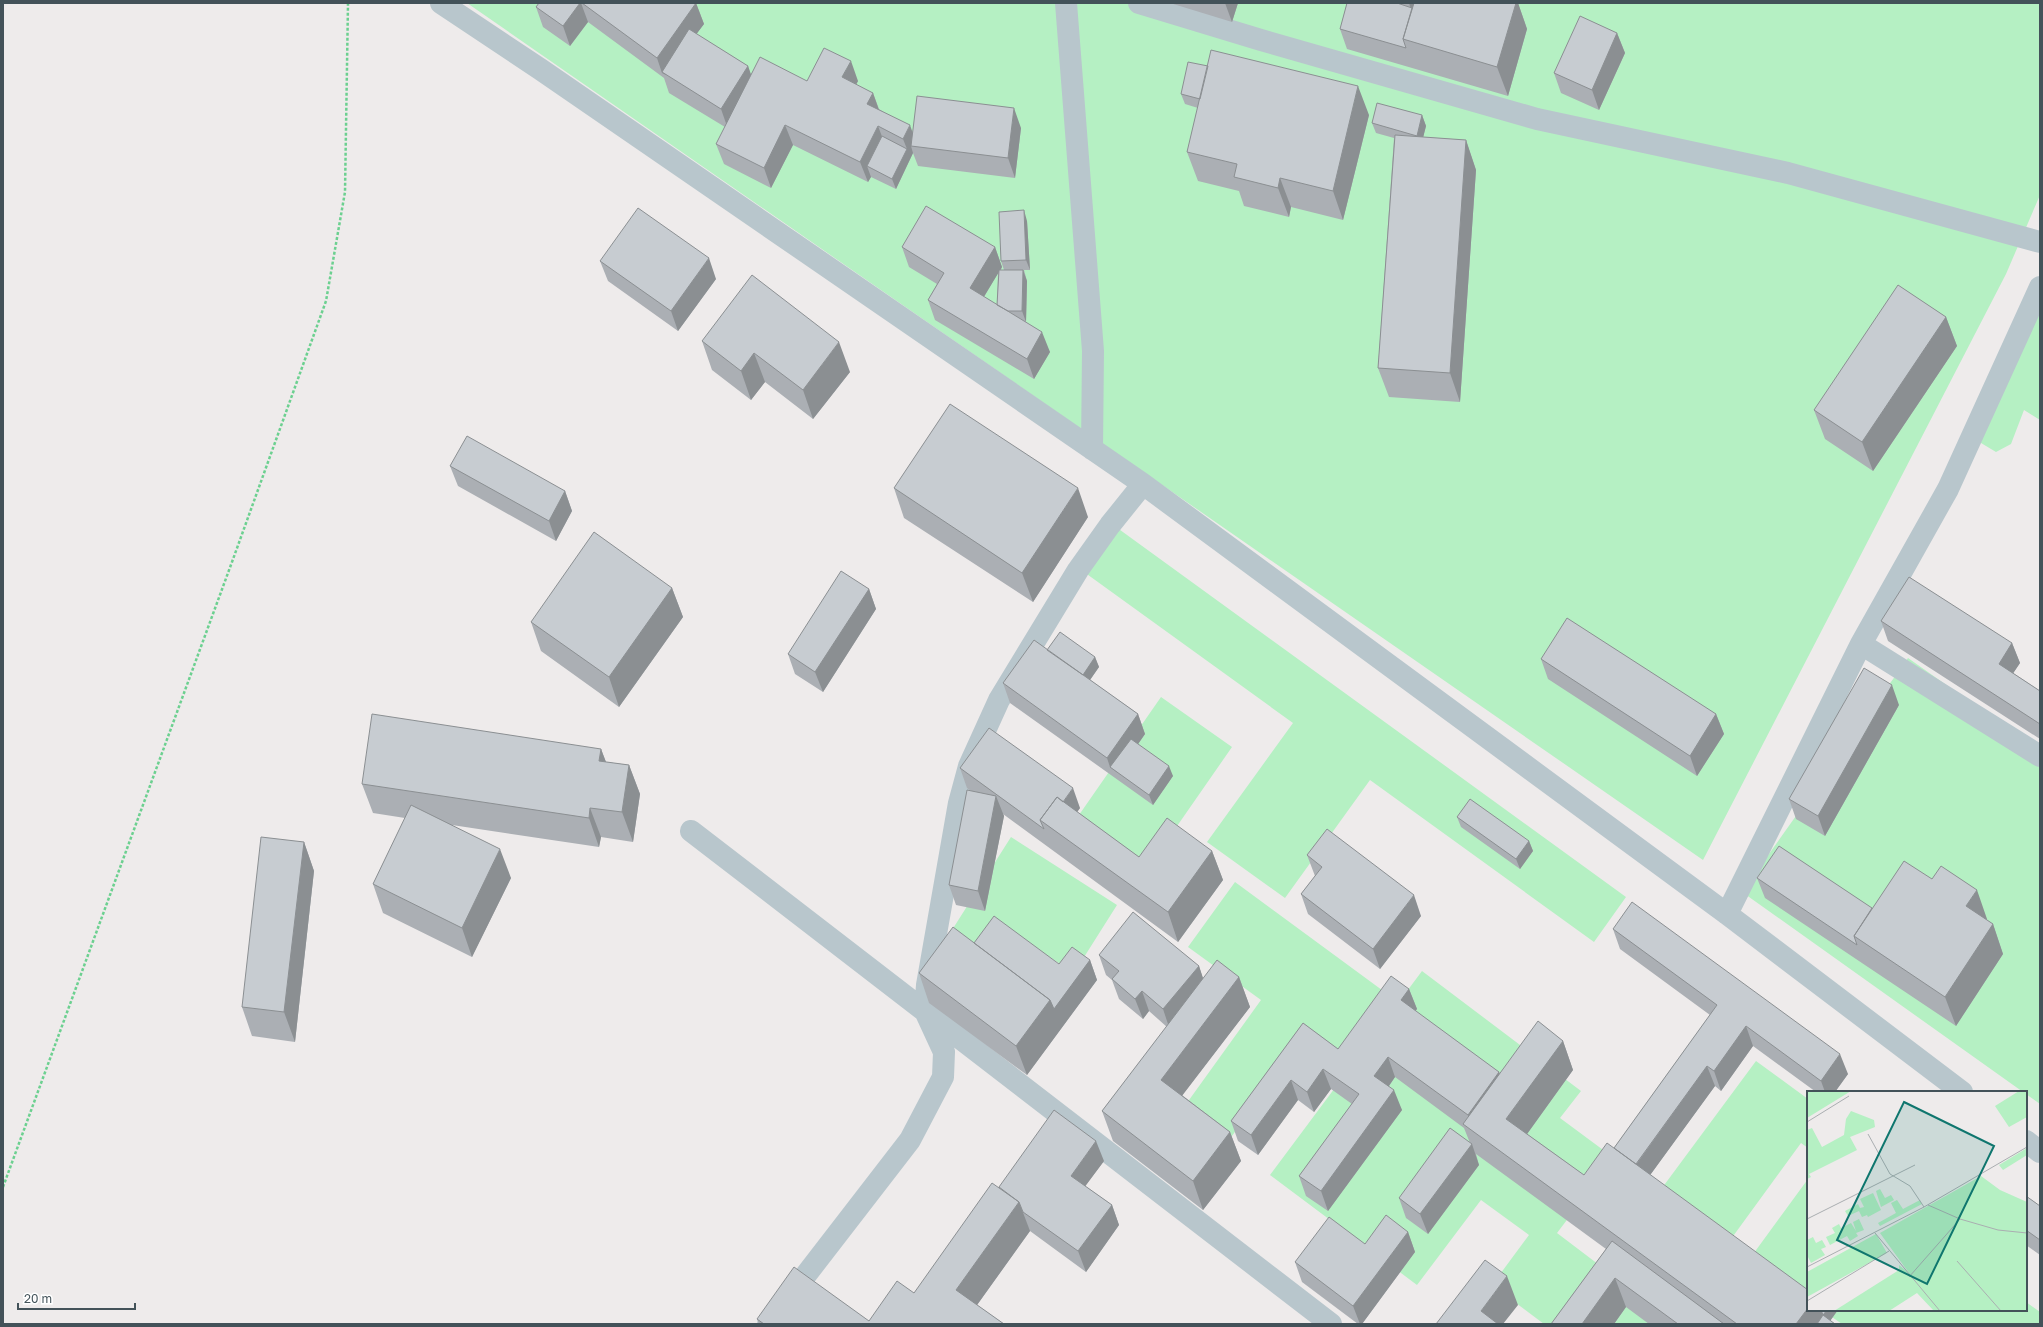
<svg xmlns="http://www.w3.org/2000/svg" width="2043" height="1327" font-family="'Golos Text',sans-serif">
  <style>
    .green { fill: #b5f0c3 }
    .lines { fill: none; stroke-linecap: round; stroke-linejoin: round }
    .path { stroke: #6cd090; stroke-width: 2.5; stroke-dasharray: 3 2; stroke-linecap: butt }
    .minor { stroke: #b8c6cc; stroke-width: 22 }
    .wall { fill: #abafb4; fill-rule: evenodd }
    .shaded-wall { fill: #8b8f92 }
    .building { fill: #c7ccd1; stroke: #8b8f92 }
    .inset-road { fill: none; stroke: #aaaeb1; stroke-width: 1 }
    .view { fill: #0f766e; fill-opacity: 0.15; stroke: #0f766e; stroke-width: 2 }
    .inset-edge { fill: none; stroke: #435259; stroke-width: 2 }
  </style>
  <rect width="100%" height="100%" fill="#eeebeb"/>
  <path class="green" d="M467 3H2040V195L2006 274 1703 860Z
    M2040 299V420L2024 410 2011 444 1996 452 1981 443 1982 424Z
    M1116 527 1626 897 1594 942 1370 780 1285 898 1207 842 1293 723 1084 572Z
    M1908 658 2040 751V1104L2026 1094V1092H2023L1742 892Z
    M1161 697 1232 747 1150 865 1079 815Z
    M1011 837 1117 905 1074 973 997 923 980 949 952 930Z
    M1235 882 1386 993 1341 1055 1309 1031 1229 1140 1184 1107 1261 1000 1188 947Z
    M1422 971 1581 1091 1560 1118 1614 1158 1557 1233 1677 1324H1544L1492 1285 1529 1235 1481 1200 1417 1285 1270 1175Z
    M1756 1061 1808 1099V1148L1801 1143 1731 1239 1662 1188Z
    M1808 1179V1299L1751 1257Z
    M2026 1302 2040 1312V1324H1842L1822 1310H2026Z"/>
  <g class="lines">
    <path class="path" d="M3 1187 232 562 326 301 345 192 348 3"/>
    <path class="minor" d="M441 3 540 69 1143 484 1727 914 1962 1092
      M1066 3 1093 351 1092 449
      M1139 3 1261 40 1537 119 1788 173 2040 242
      M1861 644 2040 756
      M691 831 1331 1324
      M1727 914 1861 644 1948 489 2040 287
      M2026 1141 2040 1152
      M768 1324 910 1140 943 1077 944 1052 925 1011 927 985 959 803 969 766 999 700 1078 570 1110 525 1143 484"/>
  </g>
  <path class="wall" d="M539 3H696L704 24 696 34 748 66 751 75 807 81H858L856 85 873 93 879 109 913 132 1021 128 1015 178 918 166 913 153 896 189 871 177 868 182 793 145 771 188 724 164 716 144 725 127 669 93 664 78 588 22 570 46 543 27 536 7Z
    M1170 3H1238L1232 22Z
    M1346 3H1518L1527 29 1508 96 1347 49 1340 29 1347 3Z
    M1617 33 1625 53 1599 110 1561 93 1554 73Z
    M1181 94 1369 115 1343 220 1291 207 1289 217 1244 206 1239 191 1198 181 1187 152 1198 108 1185 104Z
    M1422 115 1426 126 1423 137 1466 140 1476 170 1460 402 1389 397 1378 368 1394 138 1376 133 1372 123Z
    M1027 221 1030 270H1024L1027 281 1026 322 1050 352 1034 379 935 320 928 300 937 284 909 267 902 247H995L1002 267 1001 270H1004L1001 261ZM998 273 997 305 984 297Z
    M600 261 716 279 678 331 608 281Z
    M1946 317 1957 346 1873 471 1825 439 1814 410Z
    M702 341 850 372 813 419 765 382 751 400 712 370Z
    M450 466 565 491 572 511 556 541 458 486Z
    M894 488 1088 517 1033 602 904 518Z
    M672 588 683 617 619 707 541 651 531 622Z
    M869 589 876 609 823 692 795 674 788 654Z
    M1881 621 2012 643 2020 663 2013 673 2040 691V739L1888 641Z
    M1047 650 1095 657 1099 667 1090 680 1138 714 1145 734 1138 744 1173 776 1153 805 1010 703 1003 683Z
    M1541 659 1716 714 1724 734 1697 776 1548 679Z
    M1899 705 1825 836 1796 819 1789 799Z
    M601 749 606 762 629 765 640 794 633 842 601 837 599 847 452 825 511 878 472 957 383 913 373 884 405 818 373 813 362 784Z
    M960 768 1080 808 1077 812 1139 857 1212 851 1223 880 1178 942 1003 814 1004 816 985 911 956 905 949 885 971 791 967 788Z
    M1457 817 1529 841 1533 851 1520 869 1461 827Z
    M304 842 314 871 295 1042 252 1036 242 1007Z
    M1307 855 1421 916 1380 969 1308 914 1301 894 1315 876Z
    M1757 878 1872 908 1987 919V920L1993 924 2003 954 1956 1026 1765 898Z
    M1613 929 1848 1074 1835 1092H1816L1753 1046 1721 1091 1715 1086 1650 1175 1835 1324H1649L1626 1307 1614 1324H1551L1606 1249 1476 1154 1479 1165 1428 1234 1406 1218 1399 1198 1470 1143 1464 1128 1395 1077 1389 1086 1402 1110 1328 1211 1306 1196 1299 1176 1352 1104 1331 1089 1314 1112 1298 1100 1258 1155 1238 1141 1231 1121 1303 1023 1338 1049 1409 989 1417 1009 1415 1011 1500 1073 1563 1041 1573 1070 1527 1134 1584 1175 1614 1148 1710 1015 1620 949Z
    M974 943 1059 964 1090 960 1097 980 1027 1075 929 1003 919 973Z
    M1099 955 1199 966 1203 979 1239 977 1250 1007 1182 1095 1230 1132 1241 1161 1203 1210 1113 1141 1102 1111 1167 1027 1149 1011 1143 1019 1119 999 1112 980 1106 975Z
    M1104 1161 1085 1186 1112 1205 1119 1225 1086 1272 1030 1231 977 1305 1004 1324H759L757 1319 869 1321 914 1293 999 1187Z
    M2026 1196 2040 1206V1255L2026 1245Z
    M1408 1232 1415 1252 1362 1324H1358L1302 1282 1295 1262Z"/>
  <path class="shaded-wall" d="M580 3H581L588 22 570 46 563 26Z
    M696 3 704 24 666 75 662 73 657 58Z
    M1225 3H1238L1232 22Z
    M1409 3H1420L1414 19Z
    M1516 3H1518L1527 29 1508 96 1497 67Z
    M1617 33 1625 53 1599 110 1592 90Z
    M851 61 858 81 849 97 842 77Z
    M748 66 755 86 728 129 721 109Z
    M1358 86 1369 115 1343 220 1333 191Z
    M873 93 880 113 867 104Z
    M1014 108 1021 128 1015 178 1008 158Z
    M1422 115 1426 126 1421 146 1417 136Z
    M785 125 793 145 771 188 764 168Z
    M910 125 917 145 911 146 913 153 896 189 892 179 907 149 903 139Z
    M878 126 886 147 867 166 871 177 868 182 860 162Z
    M1466 140 1476 170 1460 402 1450 373Z
    M1280 178 1291 207 1289 217 1278 188Z
    M1024 210 1027 221 1030 270 1026 260Z
    M995 247 1002 267 977 308 970 288Z
    M709 258 716 279 678 331 671 311Z
    M1023 270 1027 281 1026 322 1022 311Z
    M1946 317 1957 346 1873 471 1862 442Z
    M1042 332 1050 352 1034 379 1027 359Z
    M839 342 850 372 813 419 803 390Z
    M754 353 765 382 751 400 741 371Z
    M1078 488 1088 517 1033 602 1022 573Z
    M565 491 572 511 556 541 549 521Z
    M672 588 683 617 619 707 609 677Z
    M869 589 876 609 823 692 815 672Z
    M2012 643 2020 663 2006 684 1999 664Z
    M1095 657 1099 667 1083 690 1079 680Z
    M1892 685 1899 705 1825 836 1818 816Z
    M1138 714 1145 734 1118 773 1110 767 1107 758Z
    M1716 714 1724 734 1697 776 1690 756Z
    M601 749 612 778 599 761Z
    M629 765 640 794 633 842 622 812Z
    M1169 766 1173 776 1153 805 1149 795Z
    M1073 788 1080 808 1061 835 1047 825Z
    M996 796 1004 816 985 911 978 891Z
    M590 808 601 837 599 847 589 818Z
    M1529 841 1533 851 1520 869 1516 859Z
    M304 842 314 871 295 1042 284 1012Z
    M500 849 511 878 472 957 462 928Z
    M1212 851 1223 880 1178 942 1168 912Z
    M1977 890 1987 919 1977 935 1966 906Z
    M1414 895 1421 916 1380 969 1373 949Z
    M1993 924 2003 954 1956 1026 1945 997Z
    M1090 960 1097 980 1027 1075 1016 1046 1050 1000Z
    M1199 966 1206 987 1170 1030 1163 1009Z
    M1239 977 1250 1007 1172 1109 1161 1080Z
    M1409 989 1417 1009 1408 1020 1401 1000Z
    M1142 991 1149 1011 1143 1019 1135 999Z
    M1746 1026 1753 1046 1721 1091 1714 1071Z
    M1563 1041 1573 1070 1517 1148 1506 1119Z
    M1840 1054 1848 1074 1835 1092H1825L1821 1081Z
    M1388 1057 1395 1077 1382 1096 1374 1076Z
    M1707 1066 1715 1086 1640 1189 1633 1169Z
    M1323 1069 1331 1089 1314 1112 1307 1092Z
    M1499 1072 1507 1092 1474 1132 1468 1115Z
    M1291 1080 1298 1100 1258 1155 1251 1135Z
    M1394 1090 1402 1110 1328 1211 1321 1191Z
    M1230 1132 1241 1161 1203 1210 1193 1181Z
    M1096 1141 1104 1161 1078 1196 1071 1176Z
    M1472 1144 1479 1165 1428 1234 1420 1214Z
    M1019 1202 1030 1231 967 1319 956 1290Z
    M1112 1205 1119 1225 1086 1272 1078 1251Z
    M1408 1232 1415 1252 1362 1324H1360L1353 1306Z
    M1507 1276 1518 1305 1503 1324H1485L1481 1311Z
    M1615 1278 1626 1307 1614 1324H1582Z
    M1808 1308V1310H1838L1828 1324H1796Z"/>
  <path class="building" d="M539 3H580L563 26 536 7Z
    M582 3H696L657 58Z
    M1347 3H1397L1412 8 1403 39 1406 48 1340 29Z
    M1414 3H1516L1497 67 1403 39Z
    M1580 16 1617 33 1592 90 1554 73Z
    M689 29 748 66 721 109 662 72Z
    M824 48 851 61 842 77 873 93 867 104 910 125 903 139 878 126 860 162 785 125 764 168 716 144 760 57 807 81Z
    M1211 50 1358 86 1333 191 1280 178 1278 188 1234 177 1237 164 1187 152Z
    M1188 62 1208 66 1200 99 1181 94Z
    M917 96 1014 108 1008 158 911 146Z
    M1377 103 1422 115 1417 136 1372 123Z
    M1395 135 1466 140 1450 373 1378 368Z
    M882 136 907 149 892 179 867 166Z
    M926 206 995 247 970 288 1042 332 1027 359 928 300 944 273 902 247Z
    M638 208 709 258 671 311 600 261Z
    M1024 210 1026 260 1001 261 999 212Z
    M999 270H1023L1022 311H1008L997 305Z
    M752 275 839 342 803 390 754 353 741 371 702 341Z
    M1898 285 1946 317 1862 442 1814 410Z
    M950 404 1078 488 1022 573 894 488Z
    M467 436 565 491 549 521 450 466Z
    M594 532 672 588 609 677 531 622Z
    M841 571 869 589 815 672 788 654Z
    M1909 577 2012 643 1999 664 2040 691V724L1881 621Z
    M1567 618 1716 714 1690 756 1541 659Z
    M1060 632 1095 657 1083 675 1047 650Z
    M1034 640 1138 714 1107 758 1003 683Z
    M1864 668 1892 685 1818 816 1789 799Z
    M372 714 601 749 599 761 629 765 622 812 590 808 589 818 362 784Z
    M989 728 1073 788 1063 802 1057 797 1040 820 1044 829 960 768Z
    M1131 739 1169 766 1149 795 1110 767Z
    M967 790 996 796 978 891 949 885Z
    M1057 797 1139 857 1167 818 1212 851 1168 912 1040 820Z
    M1470 799 1529 841 1516 859 1457 817Z
    M411 805 500 849 462 928 373 884Z
    M1327 829 1414 895 1373 949 1301 894 1322 867 1307 855Z
    M261 837 304 842 284 1012 242 1007Z
    M1779 846 1872 908 1854 936 1857 945 1757 878Z
    M1904 861 1932 879 1941 866 1977 890 1966 906 1993 924 1945 997 1854 936Z
    M1632 902 1840 1054 1821 1081 1746 1026 1714 1071 1707 1066 1636 1164 1614 1148 1717 1005 1613 929Z
    M1133 912 1199 966 1163 1009 1142 991 1135 999 1112 979 1119 971 1099 955Z
    M994 916 1059 964 1072 947 1090 960 1054 1009 1050 1000 974 943Z
    M953 927 1050 1000 1016 1046 919 973Z
    M1217 960 1239 977 1161 1080 1230 1132 1193 1181 1102 1111Z
    M1391 976 1409 989 1401 1000 1499 1072 1468 1115 1388 1057 1374 1076 1394 1090 1321 1191 1299 1176 1359 1094 1323 1069 1307 1092 1291 1080 1251 1135 1231 1121 1303 1023 1338 1049Z
    M1538 1021 1563 1041 1506 1119 1584 1175 1607 1143 1808 1290V1308L1796 1324H1737L1463 1124Z
    M1054 1110 1096 1141 1071 1176 1112 1205 1078 1251 1023 1212 1019 1202 999 1187Z
    M1450 1128 1472 1144 1420 1214 1399 1198Z
    M992 1183 1019 1202 956 1290 1004 1324H764L757 1319 794 1267 869 1321 897 1281 914 1293Z
    M2026 1196 2040 1206V1240L2026 1230Z
    M1386 1215 1408 1232 1353 1306 1295 1262 1329 1217 1365 1244Z
    M1612 1241 1724 1324H1678L1615 1278 1582 1324H1551Z
    M1485 1260 1507 1276 1481 1311 1498 1324H1436Z
    M1821 1310H1827L1823 1315Z
    M1823 1315 1835 1324H1817Z"/>
  <g transform="translate(1807 1091)">
    <rect width="220" height="220" fill="#eeebeb"/>
    <path d="M0 0H44L0 27ZM212 0H220V26L202 36 188 15ZM44 20 67 29 68 36 43 46 50 59 2 83 4 86 0 88V39L5 37 15 56 37 44 39 28ZM220 57V64L196 79 192 74ZM174 85 193 99 220 111V220H127L110 202 82 220H27L92 179V174L102 182 73 142ZM73 98 78 107 84 104 87 109 74 116 69 100ZM66 102 74 119 61 126 60 124 55 126 52 120 41 125 38 120 51 113 53 117 57 116 53 108ZM90 109 96 118 113 109 115 113 73 135 71 132 89 122 84 112ZM52 128 57 139 49 142 51 145 43 150 40 145 23 154 19 146 28 142 25 137 32 133 34 137 44 132 49 140 46 131ZM69 143 80 162 0 206V181ZM6 146 9 152 15 149 19 156 14 158 18 164 4 172 0 164V149Z" fill="#b5f0c3"/>
    <path class="inset-road" d="M0 31 42 5M61 43 83 83 103 95 117 116M121 114 153 128M0 128 108 74M68 142 133 220M150 170 194 220M0 176 117 116 220 56M102 186 153 128 191 139 220 142M0 210 82 160"/>
    <path class="view" d="M97 11 187 55 120 193 30 149Z"/>
    <rect width="220" height="220" class="inset-edge"/>
  </g>
  <rect width="2043" height="1327" fill="none" stroke="#435259" stroke-width="8"/>
  <path d="M18 1303v6h117v-6" fill="none" stroke="#435259" stroke-width="2"/>
  <text x="24" y="1303" font-size="12" fill="#435259" stroke="#ffffff" stroke-width="3" paint-order="stroke">20 m</text>
</svg>
